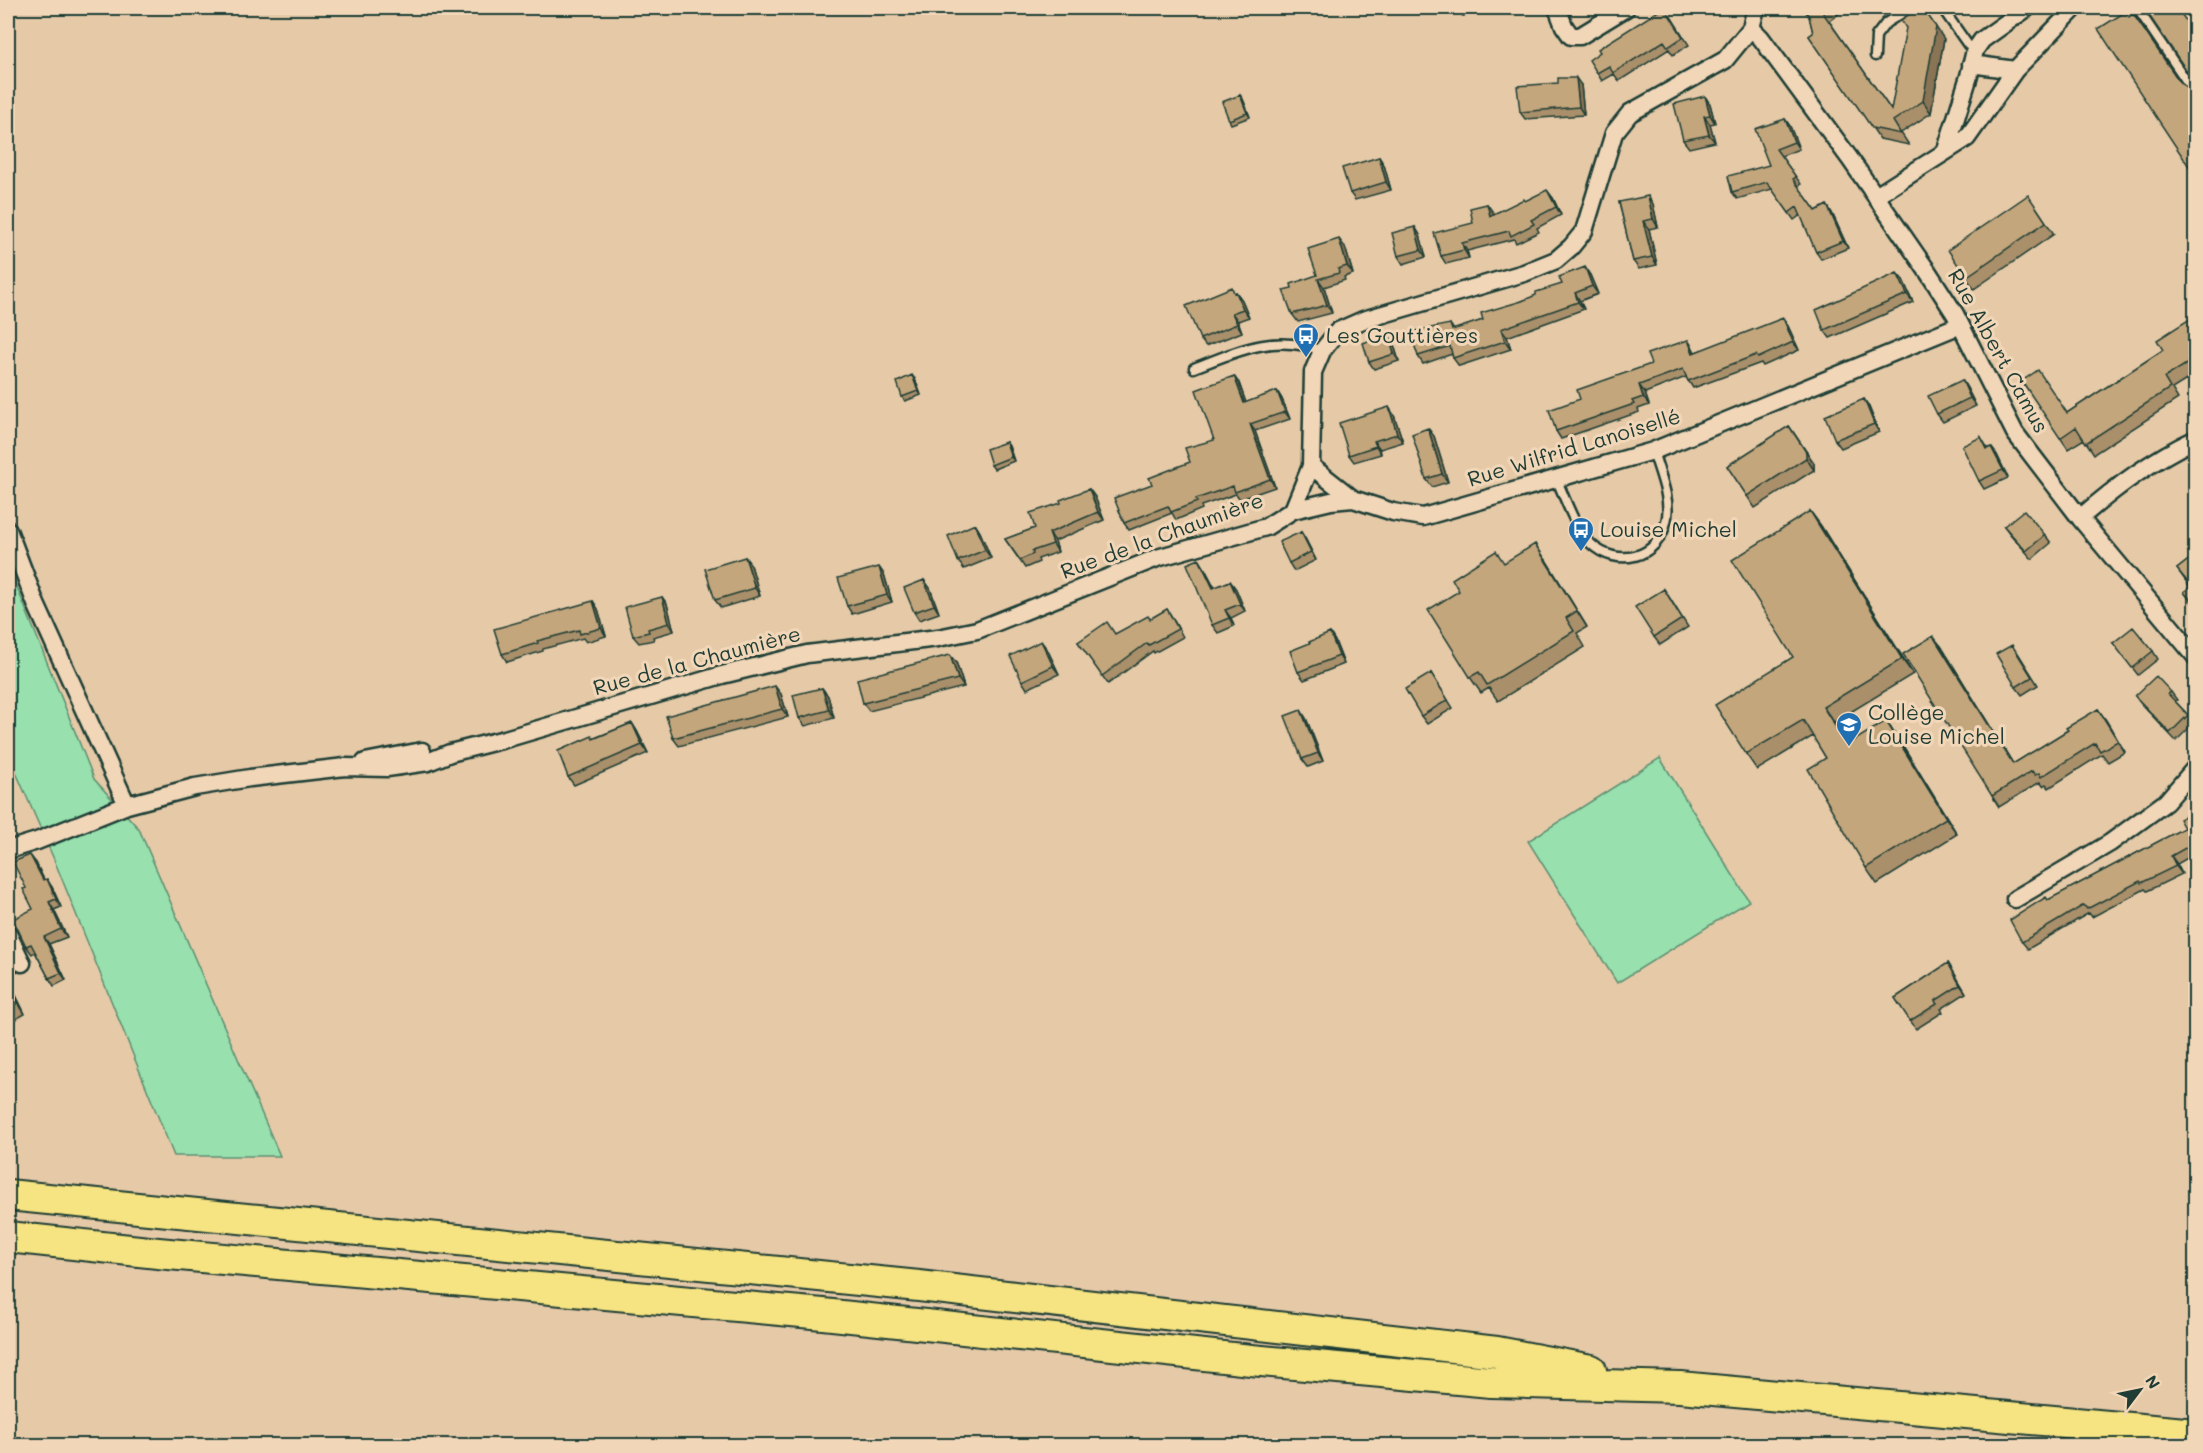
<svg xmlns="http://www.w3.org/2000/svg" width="2203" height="1453" font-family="Mali,sans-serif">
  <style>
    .green { fill: #98e0ae; stroke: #5c8e71; stroke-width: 1.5 }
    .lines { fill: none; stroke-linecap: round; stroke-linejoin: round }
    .lane-casing { stroke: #1f3d34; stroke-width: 13 }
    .street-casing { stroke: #1f3d34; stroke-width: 21 }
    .highway-casing { stroke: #1f3d34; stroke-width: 34 }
    .lane { stroke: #f1d6b8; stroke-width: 8 }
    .street { stroke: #f1d6b8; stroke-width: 16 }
    .highway { stroke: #f6e381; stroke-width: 30 }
    .wall { fill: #a98f6b; stroke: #1f3d34; stroke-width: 1.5 }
    .shaded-wall { fill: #897457; stroke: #1f3d34; stroke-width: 1.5 }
    .building { fill: #c4a67c; stroke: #1f3d34; stroke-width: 1.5 }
    .labels { text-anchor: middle; stroke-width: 6; stroke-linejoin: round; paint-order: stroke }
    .poi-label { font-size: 21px; fill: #1f3d34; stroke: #f1d6b8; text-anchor: start }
    .street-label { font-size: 21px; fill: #1f3d34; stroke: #f1d6b8 }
  </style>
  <rect width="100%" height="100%" fill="#e6caa8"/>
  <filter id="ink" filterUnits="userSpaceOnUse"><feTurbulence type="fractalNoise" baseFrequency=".0167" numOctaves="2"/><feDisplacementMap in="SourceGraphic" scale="12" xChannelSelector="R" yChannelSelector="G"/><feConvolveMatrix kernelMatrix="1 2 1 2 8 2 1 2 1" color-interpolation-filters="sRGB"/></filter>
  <g filter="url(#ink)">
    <path class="green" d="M8 565 94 779 139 829 280 1156H174L53 857 8 754Z
      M1660 758 1749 901 1617 983 1528 841Z"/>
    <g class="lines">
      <defs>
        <path id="lane" d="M1942 8 1968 45 1975 50
          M2137 8 2196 95
          M1875 56 1876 36 1886 23 1910 8
          M1194 368C1238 351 1274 333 1322 351
          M1557 480C1565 499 1576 530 1591 544 1617 568 1658 559 1666 522 1672 500 1659 472 1653 451"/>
        <path id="street" d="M1557 8 1564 26 1571 36H1580L1626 8
          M1751 28 1761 38 1850 159 1928 272 1955 314 2015 433 2080 518 2196 657
          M1971 64 2015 70
          M1946 150 1969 76 1975 50 1982 40 2027 8
          M1876 196 1967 138 2015 70 2075 8
          M1311 466 1353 499
          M1293 510 1331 501 1353 499 1393 512 1423 517 1653 451 1960 325
          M2080 518C2117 486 2152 460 2196 439
          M8 530 36 604 127 805
          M365 762 422 751
          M8 850 37 841 127 805 195 787 250 778 345 767 387 768 428 762 450 753 505 739 722 675 807 654 938 638 977 630 1157 558 1266 527 1293 510 1311 466 1313 372 1322 351 1338 331 1363 320 1524 273 1556 260 1571 247 1584 231 1614 133 1630 113 1725 60 1751 28 1756 8
          M2015 899 2110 843 2166 802 2196 767
          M8 934 22 963"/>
        <path id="highway" d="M8 1195 919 1286 1497 1352 1591 1370
          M8 1237 158 1253 823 1314 1251 1360 1491 1382 1680 1387 2196 1434"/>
      </defs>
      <use href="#lane" class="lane-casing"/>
      <use href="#street" class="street-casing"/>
      <use href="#highway" class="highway-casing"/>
      <use href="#lane" class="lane"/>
      <use href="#street" class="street"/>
      <use href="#highway" class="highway"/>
    </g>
    <path class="wall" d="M1457 8H1488L1463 16Z
      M1594 8H1607L1598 13Z
      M1803 8H1838L1840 13 1829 21 1891 110 1944 39 1931 113 1901 133 1909 145 1880 139 1809 36 1813 33 1809 16Z
      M1670 15 1689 45 1673 55 1669 49 1619 81 1614 74 1602 81 1597 73 1600 52Z
      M1581 85 1584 115 1525 119 1520 112Z
      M1240 95 1243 99 1250 117 1231 124 1229 120Z
      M1710 104 1715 123 1710 124 1715 142 1689 148 1683 140Z
      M1785 119 1790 126 1799 149 1781 156 1801 184 1798 186 1816 211 1827 205 1832 213 1848 248 1821 259 1816 252 1801 215 1794 220 1772 189 1737 199 1732 192 1769 165Z
      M1379 157 1384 165 1391 190 1355 200 1350 193Z
      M1553 198 1561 215 1537 228 1539 232 1516 243 1514 239 1467 251 1469 258 1446 264 1441 256 1473 223 1487 204 1493 214 1525 201Z
      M1619 202 1653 204 1658 227 1649 229 1657 265 1639 269 1633 261Z
      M2036 207 2054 234 1974 289 1966 277Z
      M1415 227 1420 235 1426 257 1403 264 1398 256Z
      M1345 247 1353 274 1344 277 1345 280 1324 287 1332 313 1298 322 1292 314 1317 275Z
      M1590 275 1598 294 1580 301 1584 309 1507 337 1511 349 1459 366 1453 358 1452 354 1423 364 1418 356 1450 324 1454 330 1483 320 1522 301Z
      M1903 280 1913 302 1830 338 1824 330Z
      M1236 292 1242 300 1249 317 1238 321 1242 332 1206 346 1200 339Z
      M2196 315V374L2172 389 2178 399 2094 454 2084 439 2068 449 2022 381 2067 413 2163 350Z
      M1788 326 1799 350 1763 366 1761 363 1693 388 1686 377 1645 393 1649 405 1638 409 1639 412 1561 439 1556 431 1580 399 1651 364 1688 340 1693 348 1695 352Z
      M1393 342 1399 361 1374 369 1369 362Z
      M915 379 921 395 905 401 902 397Z
      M1962 380 1967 388 1976 406 1943 422 1937 414Z
      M1239 383 1246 403 1277 391 1282 399 1290 419 1255 431 1275 487 1240 499 1236 494 1201 506 1202 509 1176 520 1172 513 1129 530 1124 523 1152 484 1190 462 1214 440Z
      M1864 399 1869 407 1879 432 1841 448 1835 440Z
      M1394 415 1403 442 1380 449 1381 454 1354 462 1349 455Z
      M1789 426 1814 463V470L1755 508 1727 466Z
      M1434 436 1448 482 1432 487 1426 479Z
      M1981 437 1988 449 1991 447 1997 455 2008 478 1984 489 1979 481Z
      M1006 442 1009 446 1014 461 994 469 991 465Z
      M1089 489 1095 497 1104 520 1055 541 1058 552 1038 559 1039 562 1025 568 1005 539 1035 528 1061 503Z
      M1810 511 1821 526 1913 674 1834 722 1848 744 1897 736 1957 834 1877 884 1866 868 1826 758 1813 736 1757 770 1746 754 1793 657Z
      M975 524 980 532 991 558 964 569 958 561Z
      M2004 526 2045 535 2051 543 2032 559 2010 534Z
      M1301 532 1306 540 1316 560 1294 571 1289 563Z
      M2195 555 2196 608 2184 592 2190 587 2177 569Z
      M745 557 751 565 760 596 721 608 715 600Z
      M1199 559 1204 567 1215 588 1230 581 1236 589 1245 611 1231 618 1234 626 1218 633 1212 625Z
      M1546 560 1587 627 1577 633 1585 647 1498 701 1489 688 1481 693 1470 677 1505 563Z
      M884 574 892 602 852 614 847 606Z
      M924 580 930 588 939 613 919 620 914 612Z
      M1664 589 1688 627 1660 645 1654 637Z
      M662 597 667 604 674 631 653 637 654 640 639 643 633 636Z
      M593 601 598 609 606 636 586 642 583 638 543 649V651L507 662 502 654Z
      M1167 609 1172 617 1183 637 1154 653 1153 651 1108 684 1078 642 1115 634 1150 619Z
      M1330 633 1335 641 1344 664 1304 680 1298 672 1310 643Z
      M2113 643 2153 651 2158 659 2138 675Z
      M1941 646 2013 764 2068 730 2098 709 2125 752 2108 762 2102 754 2049 788 2046 784 2043 786 2040 782 1999 807 1992 796Z
      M1047 649 1059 674 1027 689 1022 681Z
      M2018 653 2038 685 2022 695 2016 687Z
      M956 662 964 687 869 711 863 703Z
      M1431 673 1453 708 1427 724 1421 716Z
      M822 688 828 696 834 718 805 726 799 718Z
      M2171 692 2177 700 2175 701 2188 715 2194 723 2176 741 2141 704 2135 696Z
      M781 694 788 717 679 746 673 738Z
      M1306 718 1323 761 1308 767 1302 759Z
      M632 723 637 731 648 753 574 785 568 777 594 738Z
      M2196 810V853L2177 864 2182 874 2147 891 2145 889 2092 917 2089 913 2028 949 2022 942 2048 900 2184 828Z
      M36 863 44 880 52 887 61 907 54 910 67 937 49 944 66 980 54 986 49 978 35 952 32 954 26 946 33 909 26 888Z
      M1948 963 1966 993 1941 1009 1943 1012 1916 1029 1895 998Z
      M8 979 25 1014 10 1022 14 1029 8 1032Z"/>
    <path class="shaded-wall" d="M1923 8 1944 39 1931 113 1923 101Z
      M1576 78 1581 85 1584 115 1579 107Z
      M1240 95 1243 99 1250 117 1247 113Z
      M1705 96 1710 104 1715 123 1710 115Z
      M1704 116 1710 124 1715 142 1709 135Z
      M1785 119 1790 126 1799 149 1794 142Z
      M1379 157 1384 165 1391 190 1386 182Z
      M1547 190 1553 198 1561 215 1556 207Z
      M1648 196 1653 204 1658 227 1653 219Z
      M1487 204 1493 212 1496 224 1490 216Z
      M1827 205 1832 213 1848 248 1843 241Z
      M1643 221 1649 229 1657 265 1652 257Z
      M1415 227 1420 235 1426 257 1421 250Z
      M1339 239 1345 247 1353 274 1347 266Z
      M1462 243 1467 251 1469 258 1464 250Z
      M1585 267 1590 275 1598 294 1592 286Z
      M1897 273 1903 280 1913 302 1907 294Z
      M1318 279 1324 287 1332 313 1327 305Z
      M1236 292 1242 300 1249 317 1243 309Z
      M1575 293 1580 301 1584 309 1578 302Z
      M1232 313 1238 321 1242 332 1237 324Z
      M1783 318 1788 326 1799 350 1793 342Z
      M1501 329 1507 337 1511 349 1505 341Z
      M1388 334 1393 342 1399 361 1394 354Z
      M1688 340 1693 348 1698 361 1693 353Z
      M912 375 915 379 921 395 918 391Z
      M1234 376 1239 383 1249 411 1244 403Z
      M1962 380 1967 388 1976 406 1970 398Z
      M1639 385 1645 393 1649 405 1643 397Z
      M1277 391 1282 399 1290 419 1285 412Z
      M1864 399 1869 407 1879 432 1874 424Z
      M1389 407 1394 415 1403 442 1397 434Z
      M1250 424 1255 431 1275 487 1270 479Z
      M1789 426 1814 463V470L1806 458Z
      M1428 428 1434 436 1448 482 1442 474Z
      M1374 441 1380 449 1381 454 1376 446Z
      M1006 442 1009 446 1014 461 1011 457Z
      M1991 447 1997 455 2008 478 2003 470Z
      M1089 489 1095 497 1104 520 1098 512Z
      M1810 511 1821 526 1913 674 1902 659Z
      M975 524 980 532 991 558 985 550Z
      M1301 532 1306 540 1316 560 1311 552Z
      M1049 533 1055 541 1058 552 1053 544Z
      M1535 544 1546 560 1587 627 1577 611Z
      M745 557 751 565 760 596 755 588Z
      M1199 559 1204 567 1219 596 1213 588Z
      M879 567 884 574 892 602 887 595Z
      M924 580 930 588 939 613 934 605Z
      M1230 581 1236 589 1245 611 1240 604Z
      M662 597 667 604 674 631 669 623Z
      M593 601 598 609 606 636 601 628Z
      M1225 610 1231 618 1234 626 1229 618Z
      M1330 633 1335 641 1344 664 1339 656Z
      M1933 636 1941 646 2020 775 2013 764Z
      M1041 641 1047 649 1059 674 1053 666Z
      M950 655 956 662 964 687 958 679Z
      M775 686 781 694 788 717 782 709Z
      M822 688 828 696 834 718 829 710Z
      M1823 707 1834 722 1858 760 1847 745Z
      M2098 709 2106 720 2125 752 2118 741Z
      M1301 710 1306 718 1323 761 1318 753Z
      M1886 721 1897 736 1957 834 1946 818Z
      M632 723 637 731 648 753 642 745Z
      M30 855 36 863 48 888 43 880Z
      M2171 856 2177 864 2182 874 2176 866Z
      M47 879 52 887 61 907 56 899Z
      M49 902 54 910 67 937 61 929Z
      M44 937 49 944 66 980 61 973Z
      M1948 963 1953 971 1966 993 1960 985Z
      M8 979 25 1014 18 1003 8 983Z"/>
    <path class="building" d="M1663 8H1665L1683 37 1668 47 1664 41 1613 73 1609 66 1597 73 1589 60 1600 52 1598 49Z
      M1803 8H1824L1821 10 1891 110 1906 28 1901 20 1919 8H1923L1936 27 1923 101 1893 121 1901 134 1872 128 1809 36 1813 33 1809 16Z
      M2144 8H2177L2196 35V177L2098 29 2125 12 2129 17 2133 14 2181 84 2187 87 2192 83 2191 77Z
      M1558 78H1576L1579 107 1520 112 1517 86 1558 83Z
      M1240 95 1247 113 1229 120 1222 102Z
      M1705 96 1710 115 1704 116 1709 135 1683 140 1674 104Z
      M1785 119 1794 142 1776 149 1796 177 1793 179 1816 211 1827 205 1843 241 1816 252 1797 207 1789 213 1767 182 1732 192 1728 176 1769 165 1755 129Z
      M1379 157 1386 182 1350 193 1342 168Z
      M1547 190 1556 207 1531 220 1534 224 1511 236 1509 231 1462 243 1464 250 1441 256 1434 233 1473 223 1470 208 1487 204 1490 216 1524 199 1525 201Z
      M2028 195 2046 222 1966 277 1948 250Z
      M1648 196 1653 219 1643 221 1652 257 1633 261 1619 202Z
      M1415 227 1421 250 1398 256 1392 233Z
      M1339 239 1347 266 1338 269 1339 273 1318 279 1327 305 1292 314 1283 290 1292 288 1291 284 1317 275 1308 249Z
      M1585 267 1592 286 1575 293 1578 302 1501 329 1505 341 1453 358 1450 346 1418 356 1410 332 1450 324 1452 330 1483 320 1481 313 1522 301 1536 295V292L1562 284 1559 277Z
      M1897 273 1907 294 1824 330 1816 310Z
      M1232 287 1234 293 1236 292 1243 309 1232 313 1237 324 1200 339 1186 306Z
      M2196 315V358L2164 378 2170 388 2086 443 2076 427 2060 438 2022 381 2038 370 2067 413 2163 350 2157 340Z
      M1783 318 1793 342 1758 358 1756 355 1688 381 1683 369 1639 385 1643 397 1632 401 1634 404 1556 431 1549 410 1580 399 1577 390 1651 364 1647 354 1688 340 1693 353Z
      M1388 334 1394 354 1369 362 1363 343Z
      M912 375 918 391 902 397 897 382Z
      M1234 376 1244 403 1277 391 1285 412 1250 424 1270 479 1235 492 1233 486 1196 499 1197 502 1171 512 1168 506 1124 523 1114 498 1152 484 1149 478 1190 462 1185 448 1214 440 1196 390Z
      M1962 380 1970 398 1937 414 1928 396Z
      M1864 399 1874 424 1835 440 1825 416Z
      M1389 407 1397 434 1374 441 1376 446 1349 455 1339 423Z
      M1789 426 1806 452V458L1747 496 1727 466Z
      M1428 428 1442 474 1426 479 1412 434Z
      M1981 437 1987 449 1991 447 2003 470 1979 481 1962 446Z
      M1006 442 1011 457 991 465 986 449Z
      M1089 489 1098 512 1049 533 1053 544 1032 551 1033 554 1020 560 1005 539 1035 528 1030 513 1061 503 1060 500Z
      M2024 510 2045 535 2026 551 2004 526Z
      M1810 511 1902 659 1823 707 1847 745 1886 721 1946 818 1866 868 1808 769 1826 758 1803 720 1746 754 1715 705 1793 657 1732 560Z
      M975 524 985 550 958 561 948 536Z
      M1301 532 1311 552 1289 563 1279 542Z
      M1535 544 1577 611 1566 618 1574 631 1487 685 1479 672 1470 677 1428 610 1459 591 1452 579 1496 551 1504 563Z
      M2195 555H2196V606L2184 592 2191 586 2177 569Z
      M745 557 755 588 715 600 705 569Z
      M1199 559 1213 588 1230 581 1240 604 1225 610 1229 618 1212 625 1187 564Z
      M879 567 887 595 847 606 838 578Z
      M924 580 934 605 914 612 904 588Z
      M1664 589 1682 619 1654 637 1635 607Z
      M662 597 669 623 648 629 649 632 633 636 625 607Z
      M593 601 601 628 580 634 579 630 537 641 538 643 502 654 494 629Z
      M1167 609 1178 629 1149 645 1147 643 1102 676 1078 642 1107 622 1115 634 1148 616 1150 619Z
      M2133 627 2153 651 2132 668 2113 643Z
      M1330 633 1339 656 1298 672 1290 651 1310 643 1309 642Z
      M1933 636 2013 764 2068 730 2066 728 2098 709 2118 741 2100 751 2095 743 2041 777 2039 773 2035 775 2032 771 1992 796 1903 654Z
      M1041 641 1053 666 1022 681 1010 656Z
      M2012 645 2032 677 2016 687 1996 654Z
      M950 655 958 679 863 703 857 679Z
      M1431 673 1448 700 1421 716 1405 689Z
      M2156 676 2171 692 2168 694 2188 715 2170 733 2135 696Z
      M775 686 782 709 673 738 666 716Z
      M822 688 829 710 799 718 793 695Z
      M1301 710 1318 753 1302 759 1285 716Z
      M632 723 642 745 568 777 558 751 592 736 593 739Z
      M2196 810V842L2171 856 2176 866 2141 883 2140 881 2087 909 2084 905 2022 942 2010 920 2046 897 2048 900 2184 828 2179 819Z
      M30 855 43 880 47 879 56 899 49 902 61 929 44 937 61 973 49 978 31 944 26 946 13 919 33 909 23 889 26 888 13 862Z
      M1948 963 1960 985 1935 1001 1937 1004 1910 1021 1895 998Z
      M8 983 18 1003 8 1008Z"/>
  </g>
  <defs>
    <symbol id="bus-pin" viewBox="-11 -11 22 30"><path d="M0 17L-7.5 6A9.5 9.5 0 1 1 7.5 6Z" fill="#1f6fb2" stroke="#f1d6b8"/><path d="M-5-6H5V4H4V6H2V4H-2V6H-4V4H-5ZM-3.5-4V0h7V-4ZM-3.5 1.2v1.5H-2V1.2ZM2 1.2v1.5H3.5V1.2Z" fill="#fff"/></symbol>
    <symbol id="school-pin" viewBox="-11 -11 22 30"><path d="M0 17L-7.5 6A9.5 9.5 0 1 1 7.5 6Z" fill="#1f6fb2" stroke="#f1d6b8"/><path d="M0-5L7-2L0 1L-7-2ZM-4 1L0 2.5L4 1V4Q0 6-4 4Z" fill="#fff"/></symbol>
  </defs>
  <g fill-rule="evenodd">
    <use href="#bus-pin" x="1291" y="321" width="30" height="40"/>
    <use href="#bus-pin" x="1566" y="515" width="30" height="40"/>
    <use href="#school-pin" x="1834" y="710" width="30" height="40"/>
  </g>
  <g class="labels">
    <g class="poi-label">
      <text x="1326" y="343">Les Gouttières</text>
      <text x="1600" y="537">Louise Michel</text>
      <text x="1868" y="720">Collège<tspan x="1868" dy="24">Louise Michel</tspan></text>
    </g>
    <g class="street-label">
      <text transform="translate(1998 351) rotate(61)" y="7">Rue Albert Camus</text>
      <text transform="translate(1574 448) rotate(-17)" y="7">Rue Wilfrid Lanoisellé</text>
      <text transform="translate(1162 536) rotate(-20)" y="7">Rue de la Chaumière</text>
      <text transform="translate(697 661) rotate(-15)" y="7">Rue de la Chaumière</text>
    </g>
  </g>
  <rect width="2203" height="1453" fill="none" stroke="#f1d6b8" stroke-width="30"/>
  <rect x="15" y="15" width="2173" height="1423" fill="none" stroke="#1f3d34" stroke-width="2" filter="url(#ink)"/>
  <g transform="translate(2140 1390) rotate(58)" stroke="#f1d6b8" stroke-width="4.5" paint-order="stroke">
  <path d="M0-4.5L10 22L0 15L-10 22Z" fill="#1f3d34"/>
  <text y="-9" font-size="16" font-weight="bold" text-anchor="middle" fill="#1f3d34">N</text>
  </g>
</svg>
